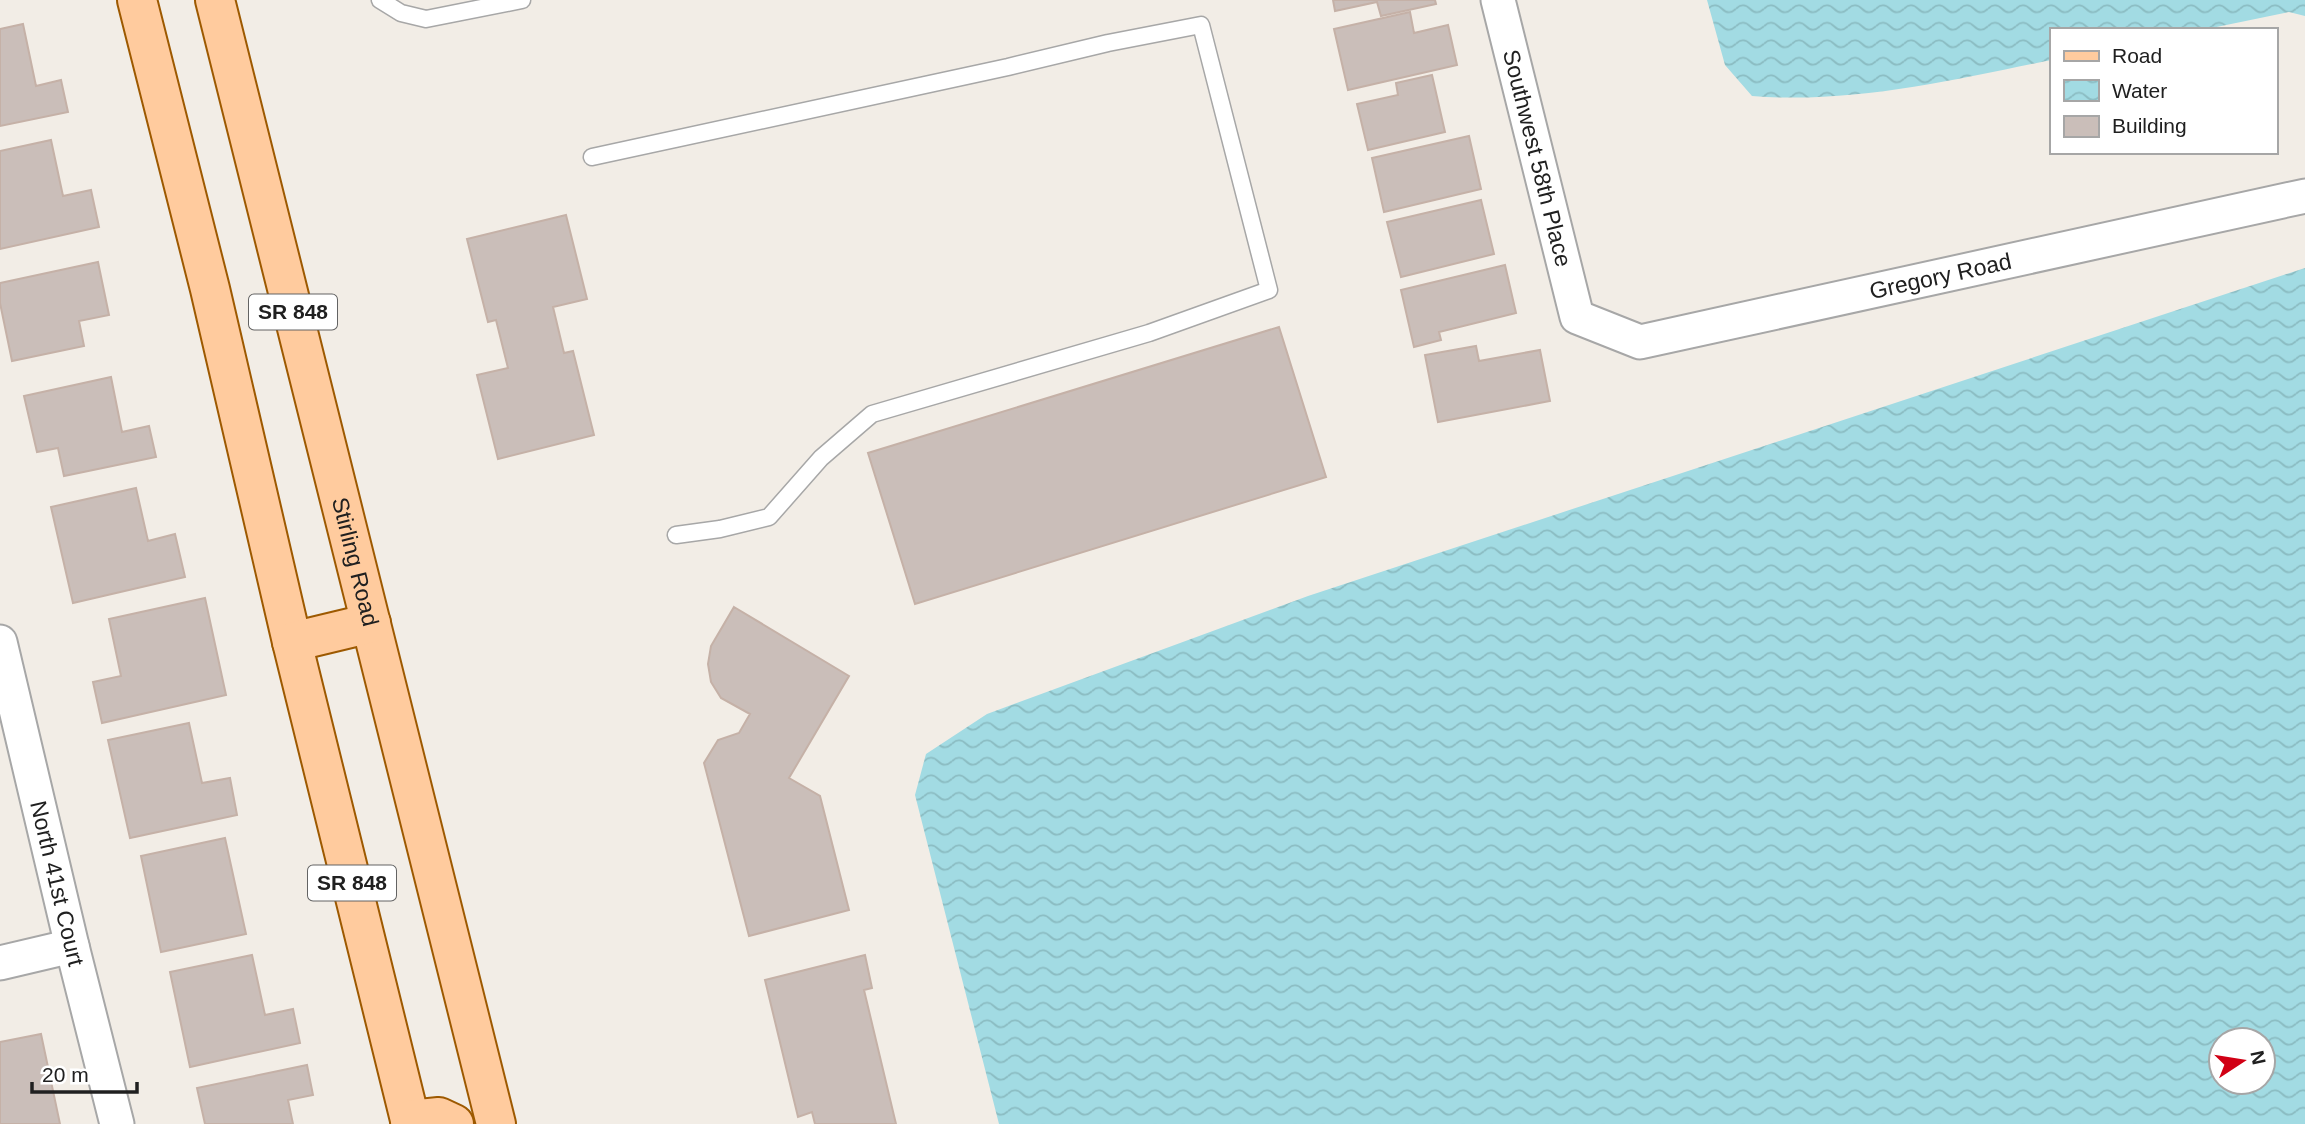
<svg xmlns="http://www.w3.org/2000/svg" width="2305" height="1124" font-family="Arial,sans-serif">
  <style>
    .water { fill: url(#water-waves); fill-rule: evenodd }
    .building { fill: #cabeb9; stroke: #c5b1a7; stroke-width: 2 }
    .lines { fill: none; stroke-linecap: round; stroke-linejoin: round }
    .service-casing { stroke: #a7a7a7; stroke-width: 19 }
    .minor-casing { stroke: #a7a7a7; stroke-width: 37 }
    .primary-casing { stroke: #9d5900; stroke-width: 42 }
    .service { stroke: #fff; stroke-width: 16 }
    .minor { stroke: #fff; stroke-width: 33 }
    .primary { stroke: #ffcb9e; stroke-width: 38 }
    .labels { text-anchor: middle; stroke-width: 5; stroke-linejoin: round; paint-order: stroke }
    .shield { fill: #fff; stroke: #636363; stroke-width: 2 }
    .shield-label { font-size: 21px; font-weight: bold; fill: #202020 }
    .street-label { font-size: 23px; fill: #202020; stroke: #fff }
  </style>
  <defs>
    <pattern id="water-waves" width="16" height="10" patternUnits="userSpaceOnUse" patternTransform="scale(1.75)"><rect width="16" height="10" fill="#a2dbe3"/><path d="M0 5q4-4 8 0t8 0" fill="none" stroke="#8bbcc2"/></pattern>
  </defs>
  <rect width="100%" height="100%" fill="#f2ede6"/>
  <path class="water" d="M1707 0H2305V16L2289 12 2202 30H2051V60C1952 80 1853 104 1752 96L1725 65Z
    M2305 268V1124H999L915 795 926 754 987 714 1308 596ZM2221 1040H2263V1082H2221Z"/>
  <path class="building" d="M1333 0H1435L1436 4 1381 16 1377 2 1335 11Z
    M1410 12 1414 33 1448 25 1457 65 1348 90 1334 29Z
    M23 24 36 86 61 80 68 112 0 126V29Z
    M1432 75 1445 132 1368 150 1357 104 1398 95 1396 83Z
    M1469 136 1481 189 1384 212 1372 158Z
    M51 140 63 196 91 190 99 227 0 249V151Z
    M1481 200 1494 254 1401 277 1387 222Z
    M566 215 587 299 553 307 564 353 573 351 594 435 498 459 477 375 508 368 496 320 488 322 467 239Z
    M98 262 109 315 79 321 84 346 12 361 0 303V283Z
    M1505 265 1516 313 1439 332 1441 340 1414 347 1401 290Z
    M1279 327 1326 477 915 604 868 453Z
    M1476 346 1479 361 1540 350 1550 401 1438 422 1425 355Z
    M111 377 122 432 149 426 156 457 64 476 58 448 37 452 24 396Z
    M136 488 148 541 175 534 185 577 73 603 51 507Z
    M205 598 226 695 102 723 93 682 121 676 109 619Z
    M734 607 849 676 789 778 820 796 849 910 749 936 704 763 718 740 739 733 750 714 721 698 711 682 708 664 711 646Z
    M189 723 202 783 230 778 237 815 130 838 108 740Z
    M225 838 246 934 161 952 141 856Z
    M252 955 265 1015 293 1009 300 1043 190 1067 170 972Z
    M865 955 872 988 864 990 896 1124H815L812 1112 798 1117 765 980Z
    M41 1034 60 1124H0V1042Z
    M307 1065 313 1095 288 1100 293 1124H205L197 1088Z"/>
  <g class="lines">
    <defs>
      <path id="service" d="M380 0 401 13 426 19 522 0
        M592 157 1008 67 1108 43 1201 25 1269 290 1149 333 872 414 821 458 769 517 720 529 676 535"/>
      <g id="minor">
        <path id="s1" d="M1498 0 1577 317 1640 342 2305 196"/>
        <path id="s2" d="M0 642 72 946 117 1124"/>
        <path d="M0 963 72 946"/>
      </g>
      <g id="primary">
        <path d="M137 0 210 289 292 642 411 1124"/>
        <path id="s3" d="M215 0 496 1124"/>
        <path d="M292 642 371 623"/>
        <path d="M410 1120 439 1117 454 1124"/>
      </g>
    </defs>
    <use href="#service" class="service-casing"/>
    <use href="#minor" class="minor-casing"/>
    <use href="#primary" class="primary-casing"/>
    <use href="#service" class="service"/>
    <use href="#minor" class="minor"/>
    <use href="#primary" class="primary"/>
  </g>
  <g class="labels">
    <g class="shield">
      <rect x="249" y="294.5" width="88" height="35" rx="5"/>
      <rect x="308" y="865.5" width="88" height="35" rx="5"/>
    </g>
    <g class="shield-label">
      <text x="293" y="319">SR 848</text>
      <text x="352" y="890">SR 848</text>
    </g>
    <g class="street-label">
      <text dy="8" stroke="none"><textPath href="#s1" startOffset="163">Southwest 58th Place</textPath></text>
      <text dy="8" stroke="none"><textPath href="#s1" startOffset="702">Gregory Road</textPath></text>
      <text dy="8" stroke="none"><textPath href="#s3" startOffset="579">Stirling Road</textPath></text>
      <text dy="8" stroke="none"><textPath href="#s2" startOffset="248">North 41st Court</textPath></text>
    </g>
  </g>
  <rect x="2050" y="28" width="228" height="126" fill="#ffffff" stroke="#a6a6a6" stroke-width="2"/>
  <rect x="2064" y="51" width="35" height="10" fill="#ffcb9e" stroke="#a6a6a6" stroke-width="2"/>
  <text x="2112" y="63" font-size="21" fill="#202020">Road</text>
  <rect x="2064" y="80" width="35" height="21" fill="url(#water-waves)" stroke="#a6a6a6" stroke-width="2"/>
  <text x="2112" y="98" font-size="21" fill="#202020">Water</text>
  <rect x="2064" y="116" width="35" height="21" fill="#cabeb9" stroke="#a6a6a6" stroke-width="2"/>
  <text x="2112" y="133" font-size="21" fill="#202020">Building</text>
  <g transform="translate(2242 1061) rotate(78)"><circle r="33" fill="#ffffff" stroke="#a6a6a6" stroke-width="2"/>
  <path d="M0-5L12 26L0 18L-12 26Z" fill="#d10015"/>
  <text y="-10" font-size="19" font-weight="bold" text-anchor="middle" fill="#202020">N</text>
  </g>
  <path d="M32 1082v10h105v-10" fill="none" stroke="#202020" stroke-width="3.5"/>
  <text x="42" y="1082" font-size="21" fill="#202020" stroke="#ffffff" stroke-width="5" paint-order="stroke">20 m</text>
</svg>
